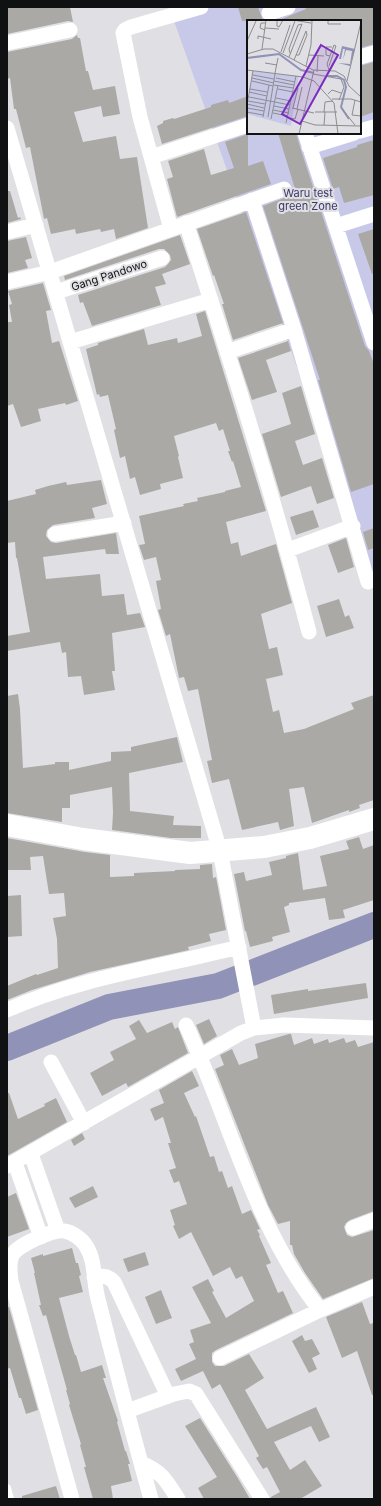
<svg xmlns="http://www.w3.org/2000/svg" width="381" height="1506" font-family="Inter,sans-serif">
<style>
.green{fill:#c8c9e8;fill-rule:evenodd}
.lines{fill:none;stroke-linecap:round;stroke-linejoin:round}
.river{stroke:#9192b7;stroke-width:26}
.building{fill:#aba9a6}
.lane{stroke:#fff;stroke-width:8}
.street{stroke:#fff;stroke-width:15}
.secondary{stroke:#fff;stroke-width:22}
.labels{text-anchor:middle;stroke-width:4;stroke-linejoin:round;paint-order:stroke}
.park-label{font-size:11px;fill:#3a3769;stroke:#e0e0e4}
.street-label{font-size:11px;fill:#101112;stroke:#e0e0e4}
.inset-river{fill:none;stroke:#9192b7;stroke-width:2}
.inset-road{fill:none;stroke:#8d8d90;stroke-width:1}
.view{fill:#7b2cbf;fill-opacity:0.15;stroke:#7b2cbf;stroke-width:2}
.inset-edge{fill:none;stroke:#101112;stroke-width:2}
</style>
<rect width="100%" height="100%" fill="#e0e0e4"/>
<path class="green" d="M169,7H374V584ZM248,21H360V133H248Z"/>
<g class="lines">
<path class="river" d="M7,1048L109,1007L218,986L374,925"/>
</g>
<path class="building" d="M7,7H70L73,22L68,21L7,34Z
M238,7H258L263,21H242Z
M305,7H374V44L360,48V21H277L306,9Z
M77,35L78,38H80L86,71H88L93,90L115,86L120,114L103,117L101,106L74,112L83,142L116,136L120,159L137,157L148,228L116,239L114,229L101,232L100,229L76,234L75,229L51,234L47,218L44,219L30,147L26,148L16,109H14L10,78L7,79V52L72,39Z
M374,62V112L360,117V66Z
M248,96V116L162,144L157,126L163,123V121L173,118L174,119L211,107V105L228,100L229,103Z
M278,133H296L301,150L365,346L369,351L374,364V484L351,492L318,380H320L263,206L287,197L291,195L293,190L295,189Z
M248,134V166L263,161L271,184L177,217L167,179L173,177L168,161L204,149L211,175L234,168L225,142Z
M374,140V195L344,203L339,187L333,189L323,158L357,147V145Z
M7,191H10L18,218L20,217L21,219L7,223Z
M246,212L283,323L233,340L222,304H224L214,275L213,276L197,229Z
M374,229V273L372,274L358,234Z
M180,235L190,264L162,274L166,284L155,287L161,305L92,326L83,302L80,303L78,295L165,267L168,264L171,260L170,255L164,249H159L65,280L64,276Z
M26,237L32,258L25,260L28,268L7,273V241Z
M43,283L51,310L46,311L52,343L59,341L78,401L66,405L65,403L38,409L41,421L21,427L13,404L7,406V322H12L9,305L12,304L8,291Z
M205,311L266,511L226,522L231,544L238,542L241,556L276,544L292,603L261,614L269,649L277,647L283,675L266,679L273,712L279,710L284,733L304,729L354,709L351,703L374,695V800L359,805L360,808L349,812V810L312,823L304,787L289,789L294,826L280,830L278,822L242,830L229,779L212,783L207,761L212,760L198,689L188,691L184,677L179,678L170,634L166,636L158,610L161,609L156,581L161,580L156,557L144,560L139,545L145,544L139,516L184,506L183,504L198,501L197,498L225,492V491L241,487L233,461L232,462L228,451H230L223,429L219,431L216,423L174,436L179,456L178,457L183,478L160,484L161,489L140,495L135,477L130,479L125,456L120,458L114,430L116,429L108,395L100,397L99,394L97,395L86,349L98,345V343L144,329L148,345L177,338L178,343L202,336L196,314Z
M288,341L291,351L266,360L277,392L252,400L238,358Z
M301,386L315,434L295,441L303,465L322,458L334,498L317,504L311,486L281,497L262,434L291,424L282,393Z
M101,480L107,504L92,508L95,518L53,525L47,530L46,536L51,542L56,543L116,533L119,554H106L105,549L43,557L46,579L100,574L102,596L124,594L127,615L140,613L145,627L112,633L115,671H112L115,690L84,695L81,676L68,677L66,652L62,653L60,642L7,651V636L30,632L17,558H16L15,542L7,543V501L36,494L35,490L48,486L66,482L67,485Z
M313,510L319,527L296,535L290,517Z
M374,528V548L368,550L363,532Z
M346,538L354,567L338,573L328,545Z
M339,599L345,617L349,615L354,628L326,637L317,606Z
M18,694L20,709L23,768L55,764V762H69V770L111,761V752L131,751V747L177,737L183,762L129,773L130,811L174,816L173,825L201,826V838H171L112,830L113,813L112,787L70,795V808H62V822L7,813V696Z
M359,837L363,849L374,845V900L343,910L345,918L329,920L325,898L289,903V905L284,907L290,932L272,937L273,941L250,947L246,931H245L234,874L244,872L246,881L272,875L269,862L286,858V856L298,853L303,890L327,886L320,856L349,849L346,841Z
M7,838L85,852L110,855V877L134,876V873L175,871V870L200,869V865L212,864L213,878L216,877L226,930L209,934L211,941L188,947L189,950L90,972L32,990L7,1000V986L36,974L37,975L58,968L57,939L53,918L66,916L64,893L49,894L43,856L30,857L31,870H7Z
M21,895L22,936L7,937V896Z
M366,983L368,998L274,1014L271,995L308,989V991Z
M209,1019L217,1036L204,1044L196,1025Z
M139,1020L147,1033L172,1022L175,1029L178,1027L188,1053L128,1087L126,1083L102,1096L90,1073L114,1060L110,1052L136,1039L129,1026Z
M289,1034H291L294,1045L312,1038L314,1044L328,1039L329,1043L344,1038L346,1043L355,1040L358,1047L374,1042V1211L350,1220L346,1223L344,1227L347,1235L352,1237L374,1230V1278L323,1299L305,1273L294,1254L292,1245H290V1221L278,1224L268,1205L215,1069L224,1065L220,1055L232,1049L239,1065L258,1058L255,1044Z
M192,1071L199,1086L184,1093L195,1117L196,1116L210,1157L214,1156L219,1172L222,1171L228,1188L232,1186L242,1214L251,1210L260,1229L257,1230L260,1235L259,1236L271,1263L266,1265L278,1293L283,1291L293,1313L216,1350L212,1353V1362L215,1366H224L249,1354L264,1378L245,1390L267,1429L316,1407L330,1437L319,1442L311,1426L274,1442L290,1470L305,1460L322,1486L300,1499H271V1497L280,1492L267,1467L263,1469L256,1458L259,1456L220,1384L212,1389L203,1371L181,1381L175,1369L196,1359L189,1344L194,1342L190,1330L211,1323L192,1287L208,1279L214,1291L212,1292L226,1318L254,1301L242,1276L236,1279L230,1267L213,1276L191,1232L179,1239L173,1226L175,1225L170,1210L187,1204L179,1181L174,1183L169,1170L176,1168L168,1143H171L163,1117L155,1121L150,1109L164,1103L159,1090Z
M7,1093H9L18,1119L45,1106L44,1104L56,1098L67,1122L7,1156Z
M82,1133L85,1139L74,1146L71,1140Z
M93,1186L98,1197L75,1208L69,1198Z
M16,1193L29,1229L7,1237V1197Z
M72,1248L76,1263H78L81,1275L79,1276L83,1292L59,1298L69,1336L75,1355H76L81,1372L102,1365L106,1378H103L118,1421L117,1422L125,1451H126L130,1464H128L132,1481L111,1486L113,1499H93L84,1467H86L80,1445L81,1444L69,1405L70,1404L66,1390H67L46,1315L43,1316L39,1305H41L34,1273H35L31,1258L43,1254V1256Z
M145,1252L149,1265L128,1272L123,1259Z
M161,1290L172,1318L156,1324L145,1297Z
M362,1302L370,1324L374,1323V1395H372L357,1351L342,1358L326,1317Z
M7,1307H9L38,1410L26,1414L21,1398H19L10,1368L7,1369Z
M302,1335L305,1341L312,1339L320,1354L312,1358L317,1369L309,1373L292,1341Z
M200,1418L239,1480L250,1499H204L198,1488L217,1477L185,1426Z
M56,1486L60,1499H22V1496Z"/>
<g class="lines">
<path class="lane" d="M7,1488L10,1499"/>
<path class="street" d="M269,13L288,7
M7,43L70,30
M360,57L374,53
M7,128L220,851L254,1028
M360,131L374,127
M305,133L374,343
M309,147L354,133
M151,157L248,125
M252,200L294,329L368,582
M186,223C230,359 273,494 309,632
M336,226L374,214
M171,229L140,117L123,33L125,30L131,27L201,7
M7,232L36,225
M7,282L50,272L284,189
M56,292L162,258
M70,342L211,300
M227,352L294,329
M55,534L124,523
M288,550L353,526
M7,1010C81,977 161,967 239,947
M186,1025C230,1120 254,1227 320,1310
M51,1062L84,1123
M31,1154L58,1231
M15,1163L41,1237
M7,1166L241,1033L254,1028L284,1025L374,1028
M353,1228L374,1220
M94,1277C103,1276 107,1275 114,1282L168,1396
M220,1358L320,1310L374,1287
M127,1411L174,1394L189,1391L196,1394L262,1499
M141,1463C162,1472 166,1480 178,1499
M72,1499L11,1281C10,1272 8,1262 13,1254C18,1245 54,1229 64,1231C72,1232 82,1239 86,1246C96,1261 93,1281 98,1299C115,1366 132,1432 151,1499"/>
<path class="secondary" d="M7,825L83,839L190,853L264,847L310,838L374,819"/>
</g>
<g class="labels">
<g class="park-label">
<text x="308" y="197">Waru test<tspan x="308" dy="13">green Zone</tspan></text>
</g>
<g class="street-label">
<text transform="translate(109 275) rotate(-18)" y="4">Gang Pandowo</text>
</g>
</g>
<g transform="translate(247 20)">
<rect width="114" height="114" fill="#e0e0e4"/>
<path d="M5,51L52,56L44,106L0,94Z" fill="#c8c9e8"/>
<path d="M95,26L108,29L103,46L91,43L103,44L105,31L99,30L96,40L98,29H96L94,39H92Z" fill="#9192b7"/>
<path class="inset-river" d="M0,38L32,34L54,50L67,53M81,56H90L97,60L99,67L94,87L102,99"/>
<path class="inset-road" d="M30,0V6L32,7L36,0M46,0L64,3M81,0V4H94M18,8L32,9M18,10L13,8L14,3H18M11,19V16L24,19M0,21L9,1M15,29L19,0M34,32L43,5M36,33L48,1M0,34L17,29H26L66,50L88,51L97,56L102,66L114,77M49,35H52L60,15L59,11M62,35L77,36M83,36L79,35V27H85M42,37L55,4L51,5L42,29L43,33M47,40L59,11M18,43L30,45M59,46L64,25L65,0M0,50L56,57L67,61L87,83L91,114M82,50L80,44L87,25L89,26L82,46M70,52L71,36M28,53L31,38M66,54L94,59L97,67L92,80M6,55L27,59M5,58L27,63M29,58L48,62M5,61L26,66M27,61L47,65M100,61L114,2M27,65L46,68M114,68V99M3,69L20,72M31,69L46,72M2,72L20,76M81,74L85,70L94,73M2,77L43,85M29,78L44,81M85,79H104L114,82M108,80L105,95L114,96M1,81L18,84M0,84L17,88M0,85L6,51M27,86L42,89M0,88L17,91M45,88L67,93M46,88L51,68M50,89L55,67M95,89L108,105M26,90L42,93M0,92L16,95M68,92H90M77,92L78,82L86,81M26,93L41,96M16,97L22,65M21,97L28,54M43,98L48,99L51,89M24,99L31,65M55,101L68,105L114,106M39,103L49,56M77,105L78,92M52,114L67,50"/>
<path class="view" d="M74,25L91,35L53,104L35,94Z"/>
<rect width="114" height="114" class="inset-edge"/>
</g>
<rect width="381" height="1506" fill="none" stroke="#101112" stroke-width="16"/>
</svg>
